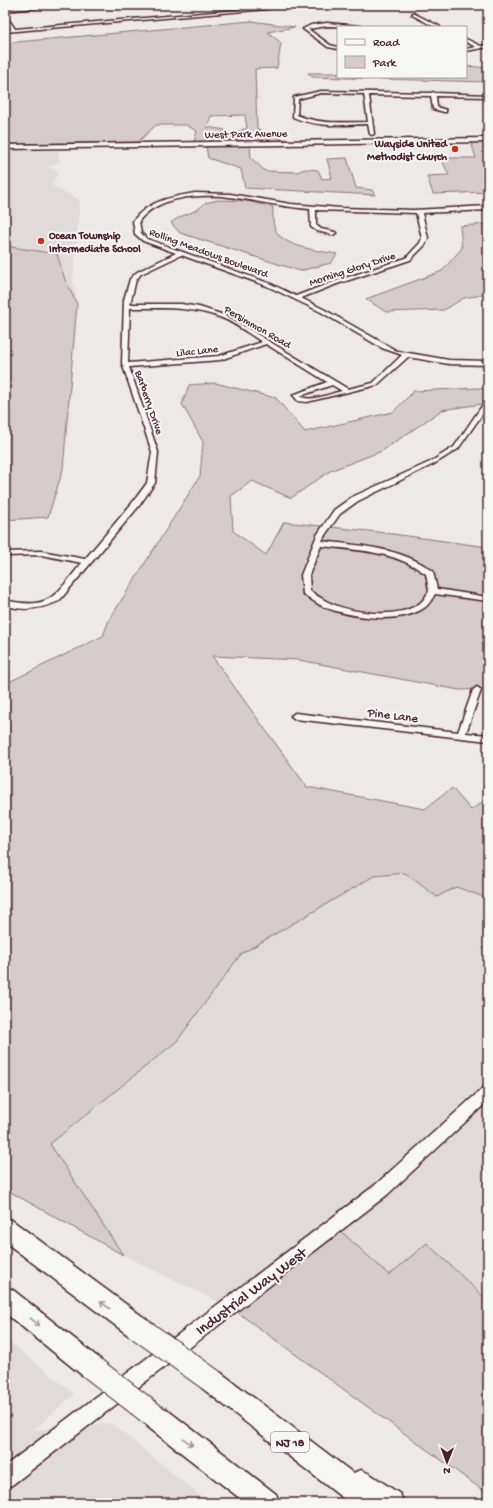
<svg xmlns="http://www.w3.org/2000/svg" width="493" height="1508" font-family="'Gochi Hand',sans-serif">
<style>
.built{fill:#e0dad8}
.green{fill:#d4cbca;stroke:#8f757a}
.lines{fill:none;stroke-linecap:round;stroke-linejoin:round}
.minor-casing{stroke:#4a1f2b;stroke-width:3}
.tertiary-casing{stroke:#4a1f2b;stroke-width:3}
.motorway-casing{stroke:#4a1f2b;stroke-width:3}
.minor{fill:#f6f6f2;fill-rule:evenodd}
.tertiary{fill:#f6f6f2;fill-rule:evenodd}
.motorway{fill:#f6f6f2;fill-rule:evenodd}
.motorway-bridge-casing{stroke:#4a1f2b;stroke-width:26;stroke-linecap:butt}
.motorway-bridge{stroke:#f6f6f2;stroke-width:24}
.oneway{stroke:#a99598}
.poi-dot{fill:#c8321e;stroke:#f6f6f2;stroke-width:1.5}
.labels{text-anchor:middle;stroke-width:4;stroke-linejoin:round;paint-order:stroke}
.far-street-label{font-size:11px;fill:#4a1f2b;stroke:#f6f6f2}
.far-poi-label{font-size:11px;font-weight:bold;fill:#4a1f2b;stroke:#f6f6f2;text-anchor:end}
.shield{fill:#f6f6f2;stroke:#7e6067;stroke-width:1}
.shield-label{font-size:12px;font-weight:bold;fill:#4a1f2b}
.street-label{font-size:13px;fill:#4a1f2b;stroke:#f6f6f2}
.near-street-label{font-size:16px;fill:#4a1f2b;stroke:#f6f6f2}
</style>
<rect width="100%" height="100%" fill="#ece9e6"/>
<filter id="ink" filterUnits="userSpaceOnUse"><feTurbulence type="fractalNoise" baseFrequency=".025" numOctaves="2"/><feDisplacementMap in="SourceGraphic" scale="8" xChannelSelector="R" yChannelSelector="G"/><feConvolveMatrix kernelMatrix="1 2 1 2 8 2 1 2 1" color-interpolation-filters="sRGB"/></filter>
<g filter="url(#ink)">
<path class="built" d="M5,151H58L60,162L48,166L59,172L51,185L80,200L73,281L77,304L5,313Z
M405,873L436,897L456,887L484,897L488,900V1301L428,1243L389,1275L333,1224L230,1307L123,1255L50,1144L177,1041L241,954L374,876Z
M5,1338L74,1394L34,1430L111,1423L209,1503H5Z"/>
<path class="green" d="M251,21L295,27L268,32L281,43L277,68L255,69L257,128L267,134L287,140L220,142L225,136L247,128L245,115L211,116L207,127L225,130L209,142H194L197,131L186,125H156L138,142L5,144V43Z
M466,66L488,68V82L312,77L308,73H338V77H466Z
M471,142H488V148H485V155H488V192L433,194L427,176L449,175L441,158H476Z
M250,145L251,158L265,171L297,172L305,169L318,170L322,179L332,178L327,159L347,158L356,188L372,190L375,195L245,188L241,169L208,158L206,146Z
M218,200L246,201L273,207C273,213 272,223 275,229C282,247 320,251 337,254L331,263L300,271L180,233L171,223C182,213 196,214 205,203Z
M488,224V294L464,298L444,310L386,312L366,299L442,271L462,248L460,226Z
M5,246L57,254L65,280L77,304L63,469L48,517L5,520Z
M215,383L276,398L305,432L393,412L414,391L478,388L488,390V403L442,410L382,451L330,471L291,498L252,481L231,496L233,531L266,555L284,522L378,532L488,547V689L459,690L299,660L212,656L307,787L425,809L452,788L471,810L488,798V900L484,897L456,887L437,897L405,873L374,876L241,954L177,1041L50,1144L123,1255L5,1189V684L103,636L109,620L200,476L203,442L182,404L189,385Z
M333,1224L389,1275L427,1243L488,1301V1494L230,1307Z"/>
<g class="lines">
<g class="minor-casing">
<path id="minor" d="M48,5H64L5,11V9Z
M296,5H312L5,32V30L11,29L5,19V14L15,29Z
M413,13L439,26L440,27H435L412,15Z
M327,23L371,27L327,26L308,29L330,45L338,47V49L328,47L303,29L311,25Z
M466,39L481,46L488,45V47L466,51V49L476,47L466,42Z
M321,91L431,93L433,92L435,93L488,95V97L436,96L437,107L446,110V112H444L433,109L431,96L369,95L374,134L372,135L370,134L368,124C342,125 317,128 293,117L294,97ZM321,93L364,94L368,122C344,122 320,125 297,115L298,99Z
M195,193L230,194L291,204L340,208L414,210L488,206V210L422,213L428,238L425,245L410,260L337,284L301,298L325,310L397,351L449,360L488,361V365L449,364L408,357L377,385L307,402L298,401L293,395L327,382L266,344L220,360L129,367L158,452L155,483L139,506L59,601C41,609 24,612 5,605V600C51,611 55,595 82,563L41,555L5,556V552L41,551L85,559L133,502L147,483L152,452L122,363L124,300L130,279L137,272L176,253L143,241L135,234L133,221C148,201 171,197 195,193ZM221,196C251,199 280,207 310,209L311,227L317,231L333,235L336,233L335,232L321,229L316,225V210L416,213L422,238L420,243L406,258L333,282L296,296L271,284L147,239L141,233L139,221C158,197 193,195 221,196ZM181,255L267,286L321,312L382,348L402,355L373,383L348,389L227,316L199,307L181,304H130L136,280L141,274ZM130,308C161,308 192,306 222,318C235,323 249,334 262,342L219,356L128,363ZM332,385L342,391C331,393 310,403 300,396Z
M488,399V406L458,449L434,464L358,501L340,514L325,535L322,541C361,546 400,547 433,571L437,589L488,597V601L435,594C432,599 429,605 424,608C399,625 350,617 324,607C317,604 310,598 303,594L301,575L317,535L334,510L352,497L430,462L454,447L486,400ZM321,546C357,550 395,551 426,574L429,591C426,596 423,602 417,605C396,619 350,613 328,602C322,599 316,595 310,591L309,575Z
M477,687L481,690L466,733L488,735V741L295,719L291,716L295,713L458,732L473,690Z"/>
</g>
<g class="tertiary-casing">
<path id="tertiary" d="M488,138V142L5,149V145Z
M488,1086V1101L387,1195L12,1485L5,1487V1466L375,1185L483,1088Z"/>
</g>
<g class="motorway-casing">
<path id="motorway" d="M5,1218L13,1221L146,1319L149,1327L146,1335L137,1338L128,1335L5,1242Z
M5,1287L13,1290L100,1359L103,1367L100,1375L91,1379L82,1375L5,1313Z
M211,1368L220,1372L353,1473L361,1470L370,1474L400,1494L404,1503H349L202,1388L199,1380L202,1372Z
M157,1406L166,1409L276,1494L280,1503H246L148,1427L144,1418L148,1409Z"/>
</g>
<use href="#minor" class="minor"/>
<use href="#tertiary" class="tertiary"/>
<use href="#motorway" class="motorway"/>
<g class="motorway-bridge-casing">
<path id="motorway-bridge" d="M137,1327L211,1380
M91,1367L157,1418"/>
</g>
<use href="#motorway-bridge" class="motorway-bridge"/>
</g>
<defs><path id="oneway-shaft" d="M-6 0H5M1.5-3L5.5 0L1.5 3" fill="none" stroke-width="1.6" stroke-linecap="round" stroke-linejoin="round"/></defs>
<g class="oneway">
<use href="#oneway-shaft" transform="translate(105 1305) rotate(-143)"/>
<use href="#oneway-shaft" transform="translate(35 1322) rotate(39)"/>
<use href="#oneway-shaft" transform="translate(188 1442) rotate(38)"/>
</g>
</g>
<g class="poi-dot">
<circle cx="455" cy="149" r="4"/>
<circle cx="41" cy="241" r="4"/>
</g>
<g class="labels">
<g class="far-street-label">
<text transform="translate(246 133) rotate(-1)" y="4">West Park Avenue</text>
<text transform="translate(209 252) rotate(20)" y="4">Rolling Meadows Boulevard</text>
<text transform="translate(352 268) rotate(-18)" y="4">Morning Glory Drive</text>
<text transform="translate(258 326) rotate(30)" y="4">Persimmon Road</text>
<text transform="translate(197 350) rotate(-6)" y="4">Lilac Lane</text>
<text transform="translate(150 402) rotate(71)" y="4">Barberry Drive</text>
</g>
<g class="far-poi-label">
<text x="447" y="147">Wayside United<tspan x="447" dy="13">Methodist Church</tspan></text>
<text x="49" y="239" text-anchor="start">Ocean Township<tspan x="49" dy="13">Intermediate School</tspan></text>
</g>
<rect class="shield" x="271" y="1432" width="38" height="20" rx="3"/>
<g class="shield-label">
<text x="290" y="1446">NJ 18</text>
</g>
<g class="street-label">
<text transform="translate(393 714) rotate(7)" y="5">Pine Lane</text>
</g>
<g class="near-street-label">
<text transform="translate(250 1290) rotate(-37)" y="6">Industrial Way West</text>
</g>
</g>
<rect width="493" height="1508" fill="none" stroke="#f6f6f2" stroke-width="20"/>
<rect x="10" y="10" width="473" height="1488" fill="none" stroke="#4a1f2b" stroke-width="1.5" filter="url(#ink)"/>
<rect x="337" y="26" width="130" height="52" fill="#f6f6f2" stroke="#b1a0a2"/>
<rect x="345" y="39" width="20" height="6" fill="#f6f6f2" stroke="#b1a0a2"/>
<text x="373" y="46" font-size="12" fill="#4a1f2b">Road</text>
<rect x="345" y="56" width="20" height="12" fill="#d4cbca" stroke="#b1a0a2"/>
<text x="373" y="66" font-size="12" fill="#4a1f2b">Park</text>
<g transform="translate(447 1462) rotate(181)" stroke="#f6f6f2" stroke-width="3" paint-order="stroke">
<path d="M0-3L7 15L0 10L-7 15Z" fill="#4a1f2b"/>
<text y="-6" font-size="11" font-weight="bold" text-anchor="middle" fill="#4a1f2b">N</text>
</g>
</svg>
